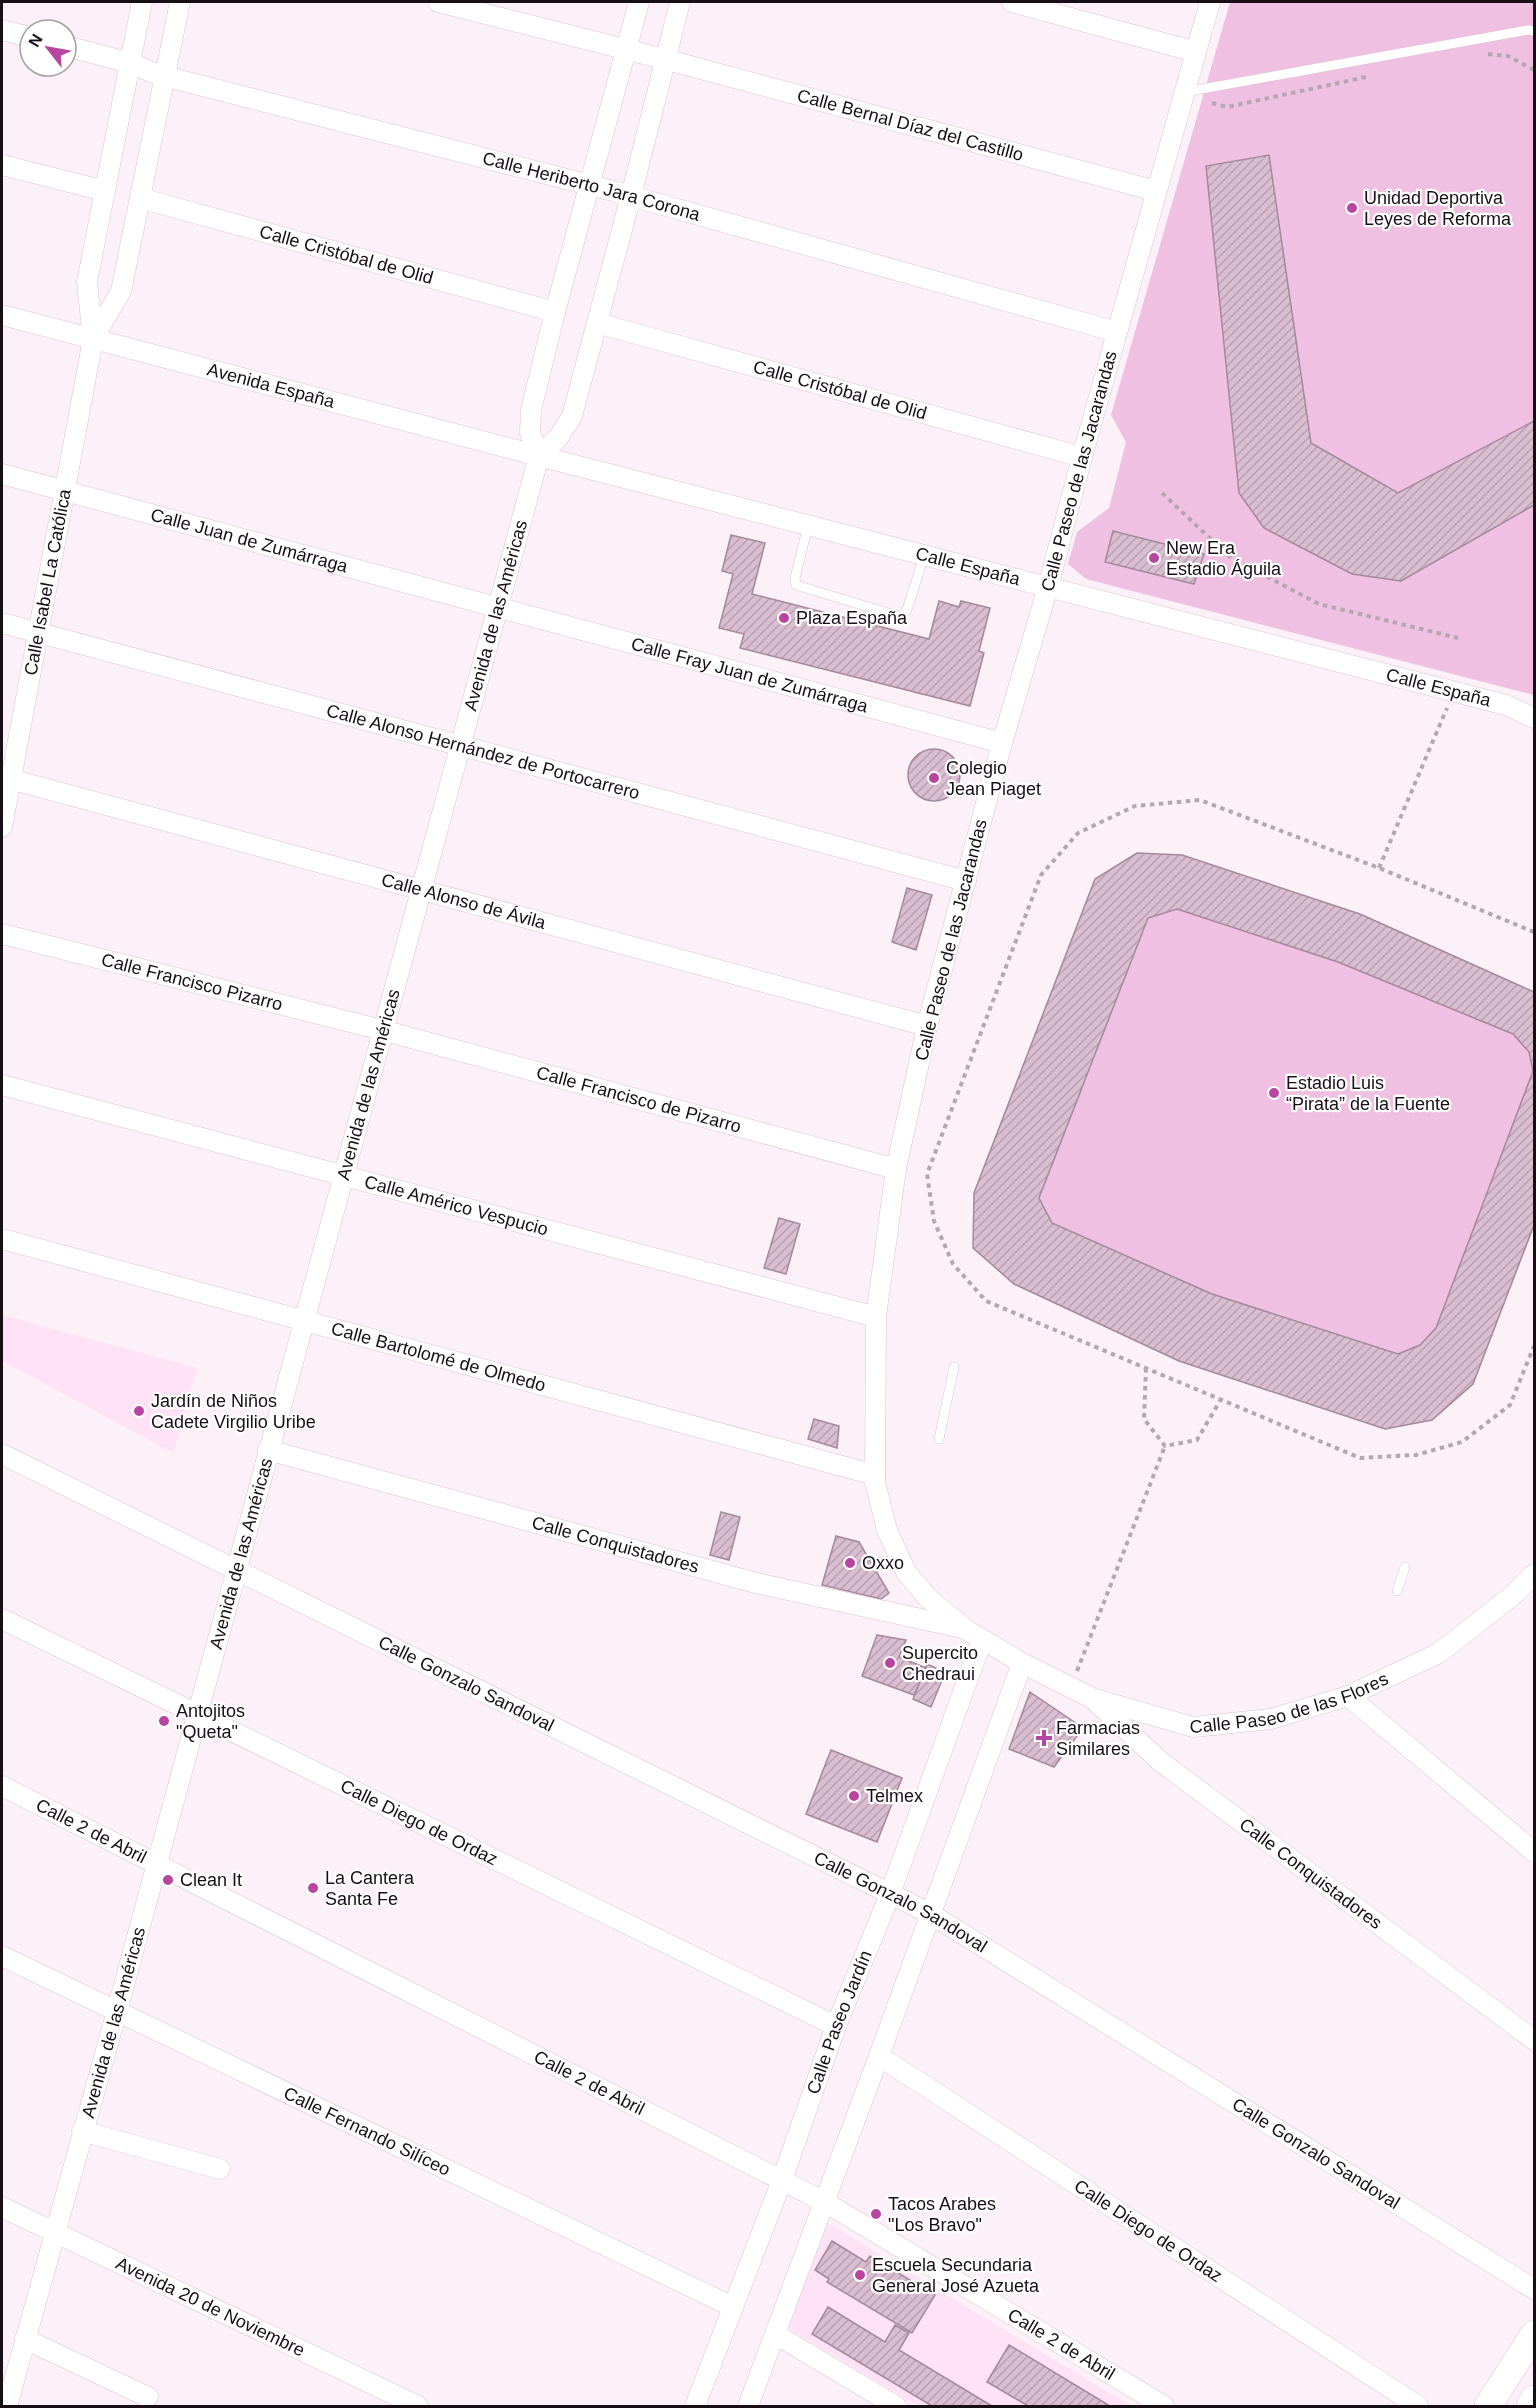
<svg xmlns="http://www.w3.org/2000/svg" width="1536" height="2408" font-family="Arial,sans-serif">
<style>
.built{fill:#ffe2f6}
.pitch{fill:#efc0e1}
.building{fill:url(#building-hatch);stroke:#a3899b;stroke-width:1.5;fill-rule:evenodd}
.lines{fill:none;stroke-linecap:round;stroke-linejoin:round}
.service-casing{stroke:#ddc1d4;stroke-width:10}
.minor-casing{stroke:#ddc1d4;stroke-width:21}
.secondary-casing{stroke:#ddc1d4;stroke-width:28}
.path{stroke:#b3a8af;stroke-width:4;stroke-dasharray:4.5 4.5;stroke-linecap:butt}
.service{stroke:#fff;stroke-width:9}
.minor{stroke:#fff;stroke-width:20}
.secondary{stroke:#fff;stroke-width:27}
.poi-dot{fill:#b8459f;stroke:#fff;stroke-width:2}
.labels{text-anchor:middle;stroke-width:4.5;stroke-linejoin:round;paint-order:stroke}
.street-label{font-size:18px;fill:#180f16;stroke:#fff}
.poi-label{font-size:18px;fill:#180f16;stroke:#fff;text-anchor:start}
</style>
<defs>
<pattern id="building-hatch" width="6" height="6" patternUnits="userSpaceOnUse" patternTransform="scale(1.5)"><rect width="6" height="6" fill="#d9bdd0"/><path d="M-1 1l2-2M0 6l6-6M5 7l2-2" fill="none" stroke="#baa1b2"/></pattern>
</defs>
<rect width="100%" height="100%" fill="#fdf1f9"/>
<path class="built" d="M2,1315L197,1368L173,1453L2,1361Z
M826,2222L1131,2406H918L786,2327Z"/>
<path class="pitch" d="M1230,2H1534V695L1086,579L1068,564L1077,532L1109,508L1126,442L1111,415Z
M1137,853L1182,855L1360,914L1534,992V1225L1473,1384L1432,1420L973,1248L974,1193L1095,879Z"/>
<path class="building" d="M1269,155L1311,443L1398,493L1534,421V505L1401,581L1352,574L1264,528L1239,493L1206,166Z
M1113,531L1204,554L1194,584L1105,562Z
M731,535L765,543L752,594L929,639L939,601L959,607L961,601L990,608L979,651L984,653L970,706L740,648L744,634L719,628L733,574L722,571Z
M908 775a26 26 0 1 1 52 0a26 26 0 1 1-52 0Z
M1137,853L1182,855L1360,914L1534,992V1225L1473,1384L1432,1420L1385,1429L1179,1361L1014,1284L973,1248L974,1193L1095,879ZM1177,909L1338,962L1513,1034L1529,1052L1533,1071L1436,1328L1420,1345L1398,1354L1212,1294L1052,1223L1039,1198L1148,918Z
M907,888L932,895L916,950L892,942Z
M779,1218L800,1224L786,1274L764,1268Z
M814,1419L839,1426L837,1448L808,1439Z
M721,1512L740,1517L729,1560L710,1555Z
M836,1536L859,1542L889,1593L881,1599L822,1585Z
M877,1635L906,1640L899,1657L926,1668L914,1695L862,1676Z
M927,1664L936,1668L942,1680L931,1707L913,1699Z
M1030,1692L1083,1728L1054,1767L1009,1749Z
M831,1750L902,1778L877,1842L806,1814Z
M832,2241L866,2262L870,2256L935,2295L912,2333L827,2282L829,2279L815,2270Z
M828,2307L885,2342L895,2325L909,2333L899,2350L992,2406H932L812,2334Z
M1009,2345L1110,2406H1028L987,2382Z"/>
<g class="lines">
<g class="service-casing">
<path id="service" d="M1185,92L1528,30L1534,31
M808,525L795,578L796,585L898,616H902L907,610L924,556
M939,1439L954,1367
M1397,1591L1405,1567"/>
</g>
<g class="minor-casing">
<g id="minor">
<path id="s1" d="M438,2L664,59L1156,191"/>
<path d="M1012,2L1196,52"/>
<path id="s2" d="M1210,2L1082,457L1048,587L1002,743L927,1026L896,1169L876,1317L875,1482L887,1530L906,1572L928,1598L965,1629L1022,1663L1092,1698L1193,1727L1271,1719L1348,1696L1439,1653L1512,1596L1534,1574"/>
<path d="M2,30L30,37"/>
<path id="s3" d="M66,46L130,63L156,74L613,191L1117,332"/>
<path d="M2,165L105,191"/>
<path id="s4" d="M140,198L555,312"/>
<path id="s5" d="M2,315L539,456L1506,705L1534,718"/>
<path id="s6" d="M597,323L1082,457"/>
<path d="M93,339L121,291L180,2"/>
<path d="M539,456L530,433L531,410L555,312L639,2"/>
<path id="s7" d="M2,474L1002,743"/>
<path id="s8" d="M2,623L966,881"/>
<path id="s9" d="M2,777L927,1026"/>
<path id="s10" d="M2,827L93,339L87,282L142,2"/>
<path id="s11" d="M2,934L382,1030L896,1169"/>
<path id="s12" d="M2,1085L876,1317"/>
<path id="s13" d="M2,1239L875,1475"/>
<path id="s14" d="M268,1450L756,1583L962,1628"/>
<path id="s15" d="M2,1454L929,1913L1534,2289"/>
<path id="s16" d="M2,1619L836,2026"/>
<path d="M1348,1696L1534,1852"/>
<path id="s17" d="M1094,1700L1161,1762L1534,2040"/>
<path id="s18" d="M2,1786L823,2201L1164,2406"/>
<path id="s19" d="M2,1956L733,2307"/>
<path id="s20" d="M879,2056L1418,2406"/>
<path d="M82,2131L220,2169"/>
<path id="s21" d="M2,2207L418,2406"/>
<path d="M775,2334L896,2406"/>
<path d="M25,2339L148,2397"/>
<path id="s22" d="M7,2406L117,2011L539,456L558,438L572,416L631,196L680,2"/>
<path id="s23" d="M695,2406L782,2180L836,2026L890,1894L982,1640"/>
<path d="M748,2406L879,2056L1022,1663"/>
</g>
</g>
<g class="secondary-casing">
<path id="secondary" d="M1488,2406L1534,2334
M1530,2406L1534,2399"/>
</g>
<path class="path" d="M1488,54L1508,56L1534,70
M1212,103L1227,107L1366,77
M1162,493L1230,557L1319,604L1458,638
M1379,868L1447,708
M1534,932L1379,868L1200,800L1135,806L1078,833L1041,875L927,1174L934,1221L953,1264L986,1301L1360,1458L1416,1455L1462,1442L1510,1405L1534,1346
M1146,1368L1144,1419L1165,1446L1197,1440L1221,1399
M1077,1671L1165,1446"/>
<use href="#service" class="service"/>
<use href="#minor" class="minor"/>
<use href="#secondary" class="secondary"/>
</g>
<g class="poi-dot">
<circle cx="1352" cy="208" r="6"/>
<circle cx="1154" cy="558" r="6"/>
<circle cx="784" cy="618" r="6"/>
<circle cx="934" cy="778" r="6"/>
<circle cx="1274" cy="1093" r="6"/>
<circle cx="139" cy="1411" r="6"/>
<circle cx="850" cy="1563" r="6"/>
<circle cx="890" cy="1663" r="6"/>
<circle cx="164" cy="1721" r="6"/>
<path d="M1041 1729h6v6h6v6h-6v6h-6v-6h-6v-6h6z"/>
<circle cx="854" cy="1796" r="6"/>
<circle cx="168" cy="1880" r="6"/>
<circle cx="313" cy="1888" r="6"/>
<circle cx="876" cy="2214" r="6"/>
<circle cx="860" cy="2275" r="6"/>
</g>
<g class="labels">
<g class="street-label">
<text dy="6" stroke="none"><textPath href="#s1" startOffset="488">Calle Bernal Díaz del Castillo</textPath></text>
<text dy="6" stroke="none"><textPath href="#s3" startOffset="544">Calle Heriberto Jara Corona</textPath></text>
<text dy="6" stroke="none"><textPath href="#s4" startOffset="214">Calle Cristóbal de Olid</textPath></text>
<text dy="6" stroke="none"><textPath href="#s5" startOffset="278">Avenida España</textPath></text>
<text dy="6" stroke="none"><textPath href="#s6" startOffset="252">Calle Cristóbal de Olid</textPath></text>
<text transform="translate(1079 471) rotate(-75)" y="6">Calle Paseo de las Jacarandas</text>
<text dy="6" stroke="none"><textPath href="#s7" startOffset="256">Calle Juan de Zumárraga</textPath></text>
<text dy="6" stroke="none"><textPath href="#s5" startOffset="998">Calle España</textPath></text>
<text dy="6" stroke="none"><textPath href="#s10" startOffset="249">Calle Isabel La Católica</textPath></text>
<text dy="6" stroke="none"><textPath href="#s22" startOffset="1856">Avenida de las Américas</textPath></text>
<text dy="6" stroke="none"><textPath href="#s7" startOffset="774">Calle Fray Juan de Zumárraga</textPath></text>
<text dy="6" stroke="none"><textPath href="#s5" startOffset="1484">Calle España</textPath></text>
<text dy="6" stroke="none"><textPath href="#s8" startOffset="498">Calle Alonso Hernández de Portocarrero</textPath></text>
<text dy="6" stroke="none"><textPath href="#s9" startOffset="478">Calle Alonso de Ávila</textPath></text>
<text transform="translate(951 940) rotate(-76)" y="6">Calle Paseo de las Jacarandas</text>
<text dy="6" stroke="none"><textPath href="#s11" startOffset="196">Calle Francisco Pizarro</textPath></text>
<text dy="6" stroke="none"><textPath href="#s22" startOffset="1370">Avenida de las Américas</textPath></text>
<text dy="6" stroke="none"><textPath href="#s11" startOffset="658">Calle Francisco de Pizarro</textPath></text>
<text dy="6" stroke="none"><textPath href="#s12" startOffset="470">Calle Américo Vespucio</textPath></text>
<text dy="6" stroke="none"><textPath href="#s13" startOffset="452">Calle Bartolomé de Olmedo</textPath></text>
<text dy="6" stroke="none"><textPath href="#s14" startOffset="360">Calle Conquistadores</textPath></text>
<text dy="6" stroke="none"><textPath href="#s22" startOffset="884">Avenida de las Américas</textPath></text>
<text dy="6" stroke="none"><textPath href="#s15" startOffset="518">Calle Gonzalo Sandoval</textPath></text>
<text dy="6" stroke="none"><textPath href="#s2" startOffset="2050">Calle Paseo de las Flores</textPath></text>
<text dy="6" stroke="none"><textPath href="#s16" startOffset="464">Calle Diego de Ordaz</textPath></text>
<text dy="6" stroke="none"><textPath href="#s18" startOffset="100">Calle 2 de Abril</textPath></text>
<text dy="6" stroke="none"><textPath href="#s17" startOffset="278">Calle Conquistadores</textPath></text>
<text dy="6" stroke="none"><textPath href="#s15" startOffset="1004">Calle Gonzalo Sandoval</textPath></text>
<text dy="6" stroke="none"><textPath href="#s22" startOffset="398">Avenida de las Américas</textPath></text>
<text dy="6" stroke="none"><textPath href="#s23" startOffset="410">Calle Paseo Jardín</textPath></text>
<text dy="6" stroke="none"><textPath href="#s18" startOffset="658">Calle 2 de Abril</textPath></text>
<text dy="6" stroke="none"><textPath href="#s19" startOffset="405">Calle Fernando Silíceo</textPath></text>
<text dy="6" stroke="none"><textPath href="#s15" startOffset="1490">Calle Gonzalo Sandoval</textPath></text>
<text dy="6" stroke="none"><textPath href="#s20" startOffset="321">Calle Diego de Ordaz</textPath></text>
<text dy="6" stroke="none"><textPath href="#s21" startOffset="231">Avenida 20 de Noviembre</textPath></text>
<text dy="6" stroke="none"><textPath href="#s18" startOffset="1198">Calle 2 de Abril</textPath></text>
</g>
<g class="poi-label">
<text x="1364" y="204">Unidad Deportiva<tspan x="1364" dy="21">Leyes de Reforma</tspan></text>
<text x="1166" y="554">New Era<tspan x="1166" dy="21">Estadio Águila</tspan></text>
<text x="796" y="624">Plaza España</text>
<text x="946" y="774">Colegio<tspan x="946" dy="21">Jean Piaget</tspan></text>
<text x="1286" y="1089">Estadio Luis<tspan x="1286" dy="21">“Pirata” de la Fuente</tspan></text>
<text x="151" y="1407">Jardín de Niños<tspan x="151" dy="21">Cadete Virgilio Uribe</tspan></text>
<text x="862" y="1569">Oxxo</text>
<text x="902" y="1659">Supercito<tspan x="902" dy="21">Chedraui</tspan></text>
<text x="176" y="1717">Antojitos<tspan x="176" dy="21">"Queta"</tspan></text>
<text x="1056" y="1734">Farmacias<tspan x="1056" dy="21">Similares</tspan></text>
<text x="866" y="1802">Telmex</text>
<text x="325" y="1884">La Cantera<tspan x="325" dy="21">Santa Fe</tspan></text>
<text x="180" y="1886">Clean It</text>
<text x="888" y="2210">Tacos Arabes<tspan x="888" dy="21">"Los Bravo"</tspan></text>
<text x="872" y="2271">Escuela Secundaria<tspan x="872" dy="21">General José Azueta</tspan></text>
</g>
</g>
<rect width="1536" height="2408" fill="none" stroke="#180f16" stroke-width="6"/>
<g transform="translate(48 48) rotate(301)"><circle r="28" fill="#ffffff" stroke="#a39fa2" stroke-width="1.5"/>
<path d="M0-4.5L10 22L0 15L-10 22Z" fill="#b8459f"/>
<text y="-9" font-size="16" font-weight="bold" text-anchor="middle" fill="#180f16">N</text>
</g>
</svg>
